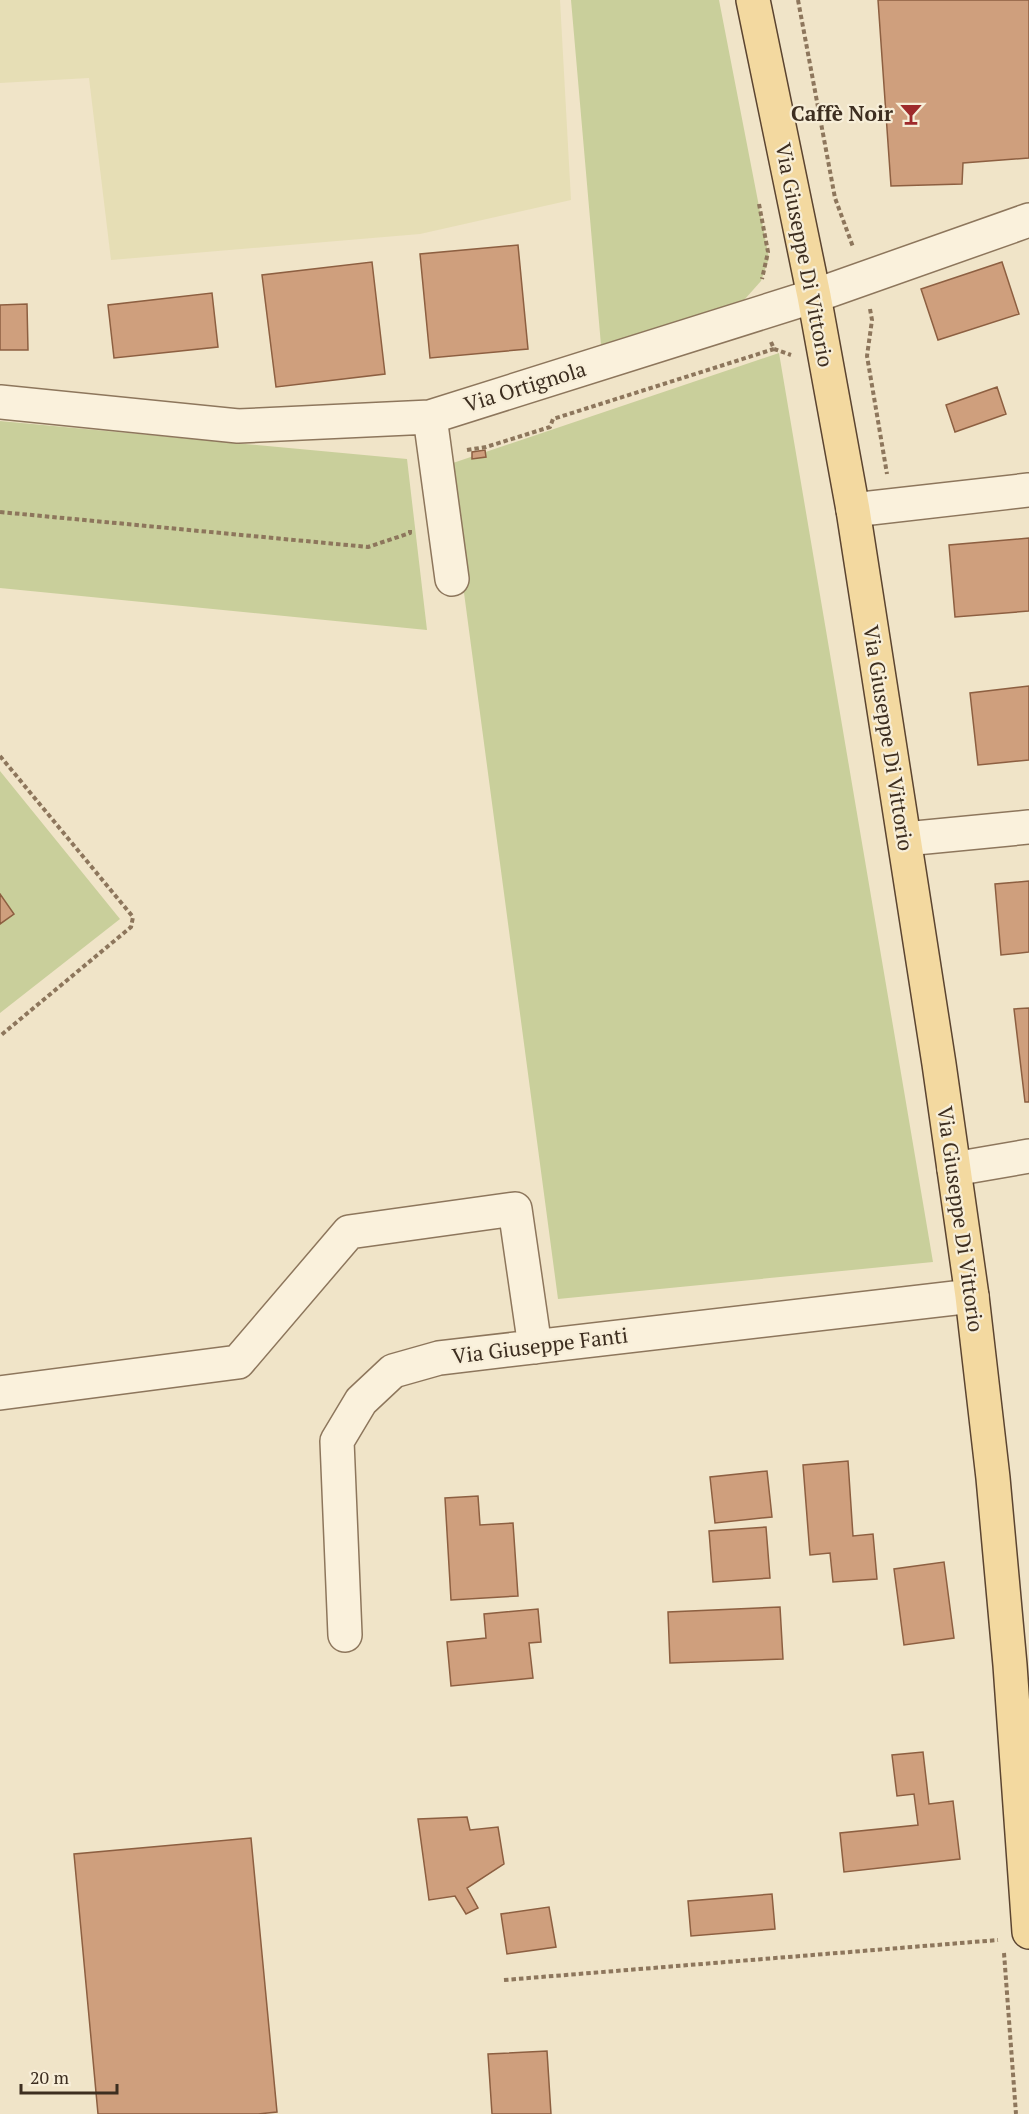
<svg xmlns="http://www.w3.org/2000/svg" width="1029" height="2114" font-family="'PT Serif',serif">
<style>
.farmland{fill:#e6deb5}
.green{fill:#c9cf9b}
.building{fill:#cf9f7d;stroke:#8d5f41;stroke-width:1.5}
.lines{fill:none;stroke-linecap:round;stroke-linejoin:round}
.minor-casing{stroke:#8d765c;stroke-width:36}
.major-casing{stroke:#5b4430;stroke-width:36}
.path{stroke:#8d765c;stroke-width:4;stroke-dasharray:4.5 3;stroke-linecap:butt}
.minor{stroke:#faf1dc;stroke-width:33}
.major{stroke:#f3d9a0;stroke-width:33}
.labels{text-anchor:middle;stroke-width:4.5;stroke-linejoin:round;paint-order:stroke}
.poi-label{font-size:21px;font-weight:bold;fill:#3d2e20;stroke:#f7eed8;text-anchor:end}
.street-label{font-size:21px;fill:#3d2e20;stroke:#f7eed8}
</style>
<rect width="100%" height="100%" fill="#f0e4c8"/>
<path class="farmland" d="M0,0H560L571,200L420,234L111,260L89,78L0,83Z"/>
<path class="green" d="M571,0H719L769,258L761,281L737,308L601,345Z
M779,353L933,1262L558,1299L447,465Z
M0,421L407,459L427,630L0,588Z
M0,771L120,919L0,1013Z"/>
<path class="building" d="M878,0H1029V158L963,163L962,184L891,186Z
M518,245L528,349L430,358L420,254Z
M372,262L385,374L276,387L262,275Z
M1002,262L1019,314L938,340L921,289Z
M212,293L218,347L114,358L108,305Z
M27,304L28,350H0V305Z
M997,387L1006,414L955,432L946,405Z
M485,450L486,457L472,459V452Z
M1029,538V611L955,617L949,545Z
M1029,686V760L978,765L970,693Z
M1029,881V952L1001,955L995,884Z
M0,894L14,914L0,924Z
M1029,1008V1102H1025L1014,1009Z
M848,1461L853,1536L873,1534L877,1579L833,1582L830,1553L810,1555L803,1465Z
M767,1471L772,1517L715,1523L710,1477Z
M478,1496L480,1525L513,1523L518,1596L451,1600L445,1498Z
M766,1527L770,1578L713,1582L709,1531Z
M944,1562L954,1638L904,1645L894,1569Z
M780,1607L783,1659L670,1663L668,1612Z
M538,1609L541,1642L529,1643L533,1678L451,1686L447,1642L486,1638L484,1614Z
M923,1752L929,1804L953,1801L960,1859L844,1872L840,1833L918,1825L914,1794L897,1796L892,1755Z
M467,1817L470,1830L498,1827L504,1864L467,1888L478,1908L466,1914L455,1896L429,1900L418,1819Z
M251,1838L277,2112L258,2114H98L74,1854Z
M772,1894L775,1929L691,1936L688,1901Z
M549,1907L556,1947L507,1954L501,1914Z
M547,2051L551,2114H492L488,2054Z"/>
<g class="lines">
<g class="minor-casing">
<path id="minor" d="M0,402L238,426L430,417L814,296L1029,220
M430,417L452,579
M853,510L1029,490
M905,839L1029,827
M954,1169L1029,1156
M0,1393L238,1362L349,1232L515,1209L535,1347
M345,1635L337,1441L361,1401L393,1371L439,1358L972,1296"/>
</g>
<g class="major-casing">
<path id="major" d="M753,0L814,296L853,510L939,1064L972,1296L993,1478L1010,1665L1029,1932"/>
</g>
<path class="path" d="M798,0L835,198L853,247
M759,204L768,252L762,279
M870,309L872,320L867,356L887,474
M771,342L774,349L791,355
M467,450L486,447L550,427L553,419L774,349
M0,512L368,547L410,533V527
M0,756L133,917L131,927L0,1036
M1004,1953L1016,2114
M504,1980L998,1940"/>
<use href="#minor" class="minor"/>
<use href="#major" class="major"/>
</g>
<defs>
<g id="bar-bare" transform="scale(1.8)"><path d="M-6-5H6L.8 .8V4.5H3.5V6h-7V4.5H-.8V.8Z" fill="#9e2a2b" stroke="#f7eed8" stroke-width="2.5" paint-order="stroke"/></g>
</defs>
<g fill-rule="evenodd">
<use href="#bar-bare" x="911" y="114"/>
</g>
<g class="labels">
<g class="poi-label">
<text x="893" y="121">Caffè Noir</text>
</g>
<g class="street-label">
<text transform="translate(804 255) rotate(79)" y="7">Via Giuseppe Di Vittorio</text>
<text transform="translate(525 387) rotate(-17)" y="7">Via Ortignola</text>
<text transform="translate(888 738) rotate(81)" y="7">Via Giuseppe Di Vittorio</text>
<text transform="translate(960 1219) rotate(82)" y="7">Via Giuseppe Di Vittorio</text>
<text transform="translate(540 1346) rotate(-7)" y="7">Via Giuseppe Fanti</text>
</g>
</g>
<path d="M21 2084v9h96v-9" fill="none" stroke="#3d2e20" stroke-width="3"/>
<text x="30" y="2084" font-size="18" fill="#3d2e20" stroke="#f7eed8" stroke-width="4.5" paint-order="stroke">20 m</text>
</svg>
